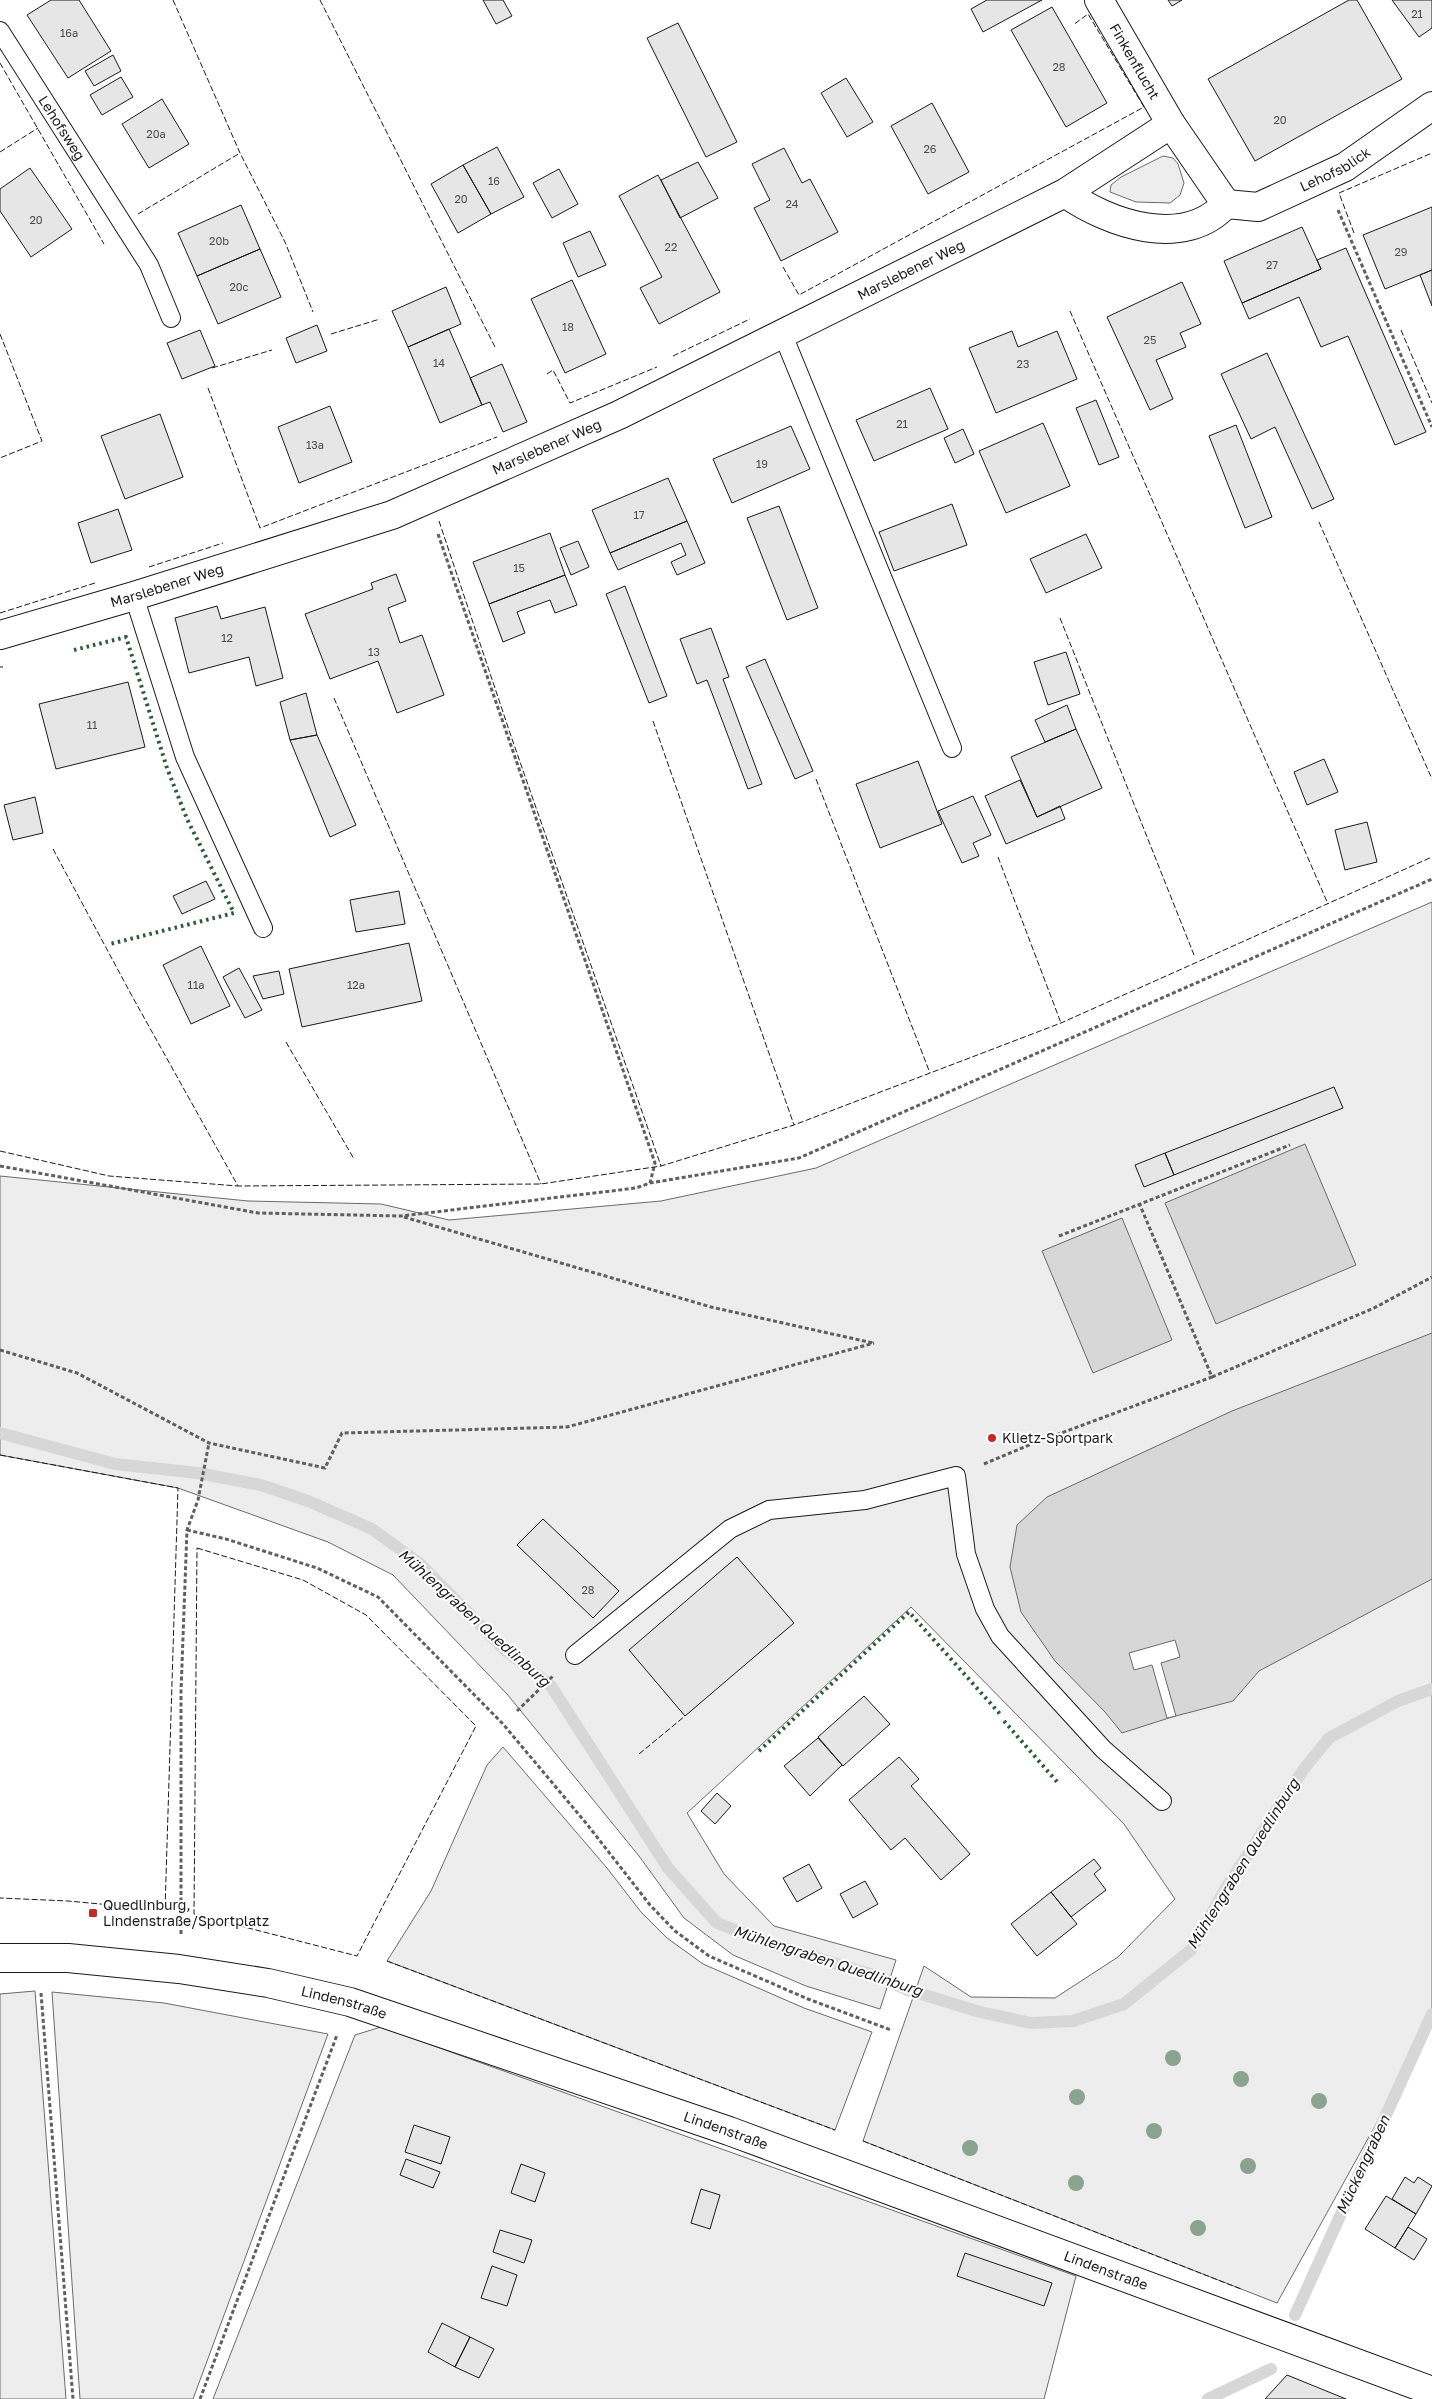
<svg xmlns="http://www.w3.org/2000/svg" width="1432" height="2399" font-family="'Golos Text',sans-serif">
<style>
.built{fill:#ededed;stroke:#6a6a6a}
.water{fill:#d7d7d7;stroke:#6a6a6a}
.pier{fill:#fff;stroke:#6a6a6a}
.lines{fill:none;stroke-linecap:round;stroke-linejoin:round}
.stream{stroke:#d7d7d7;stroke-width:12}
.building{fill:#e6e6e6;stroke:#1a1a1a}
.service-casing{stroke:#1a1a1a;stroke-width:20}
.minor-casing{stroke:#1a1a1a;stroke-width:30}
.path{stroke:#5f5f5f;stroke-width:3;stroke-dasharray:4 2.5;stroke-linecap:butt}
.service{stroke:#fff;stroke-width:18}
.minor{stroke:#fff;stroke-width:28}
.hedge{stroke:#2b5a34;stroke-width:4;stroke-dasharray:2.5 4;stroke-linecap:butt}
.fence{stroke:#1a1a1a;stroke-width:1;stroke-dasharray:6 2.5;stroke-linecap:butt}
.tree{fill:#8aa48f}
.poi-dot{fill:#c62828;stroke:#fff;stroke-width:2}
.labels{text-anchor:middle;stroke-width:4;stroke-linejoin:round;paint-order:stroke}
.number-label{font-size:11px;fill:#4d4d4d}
.street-label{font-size:14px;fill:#1a1a1a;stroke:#fff}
.poi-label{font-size:14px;fill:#1a1a1a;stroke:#fff;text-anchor:start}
.water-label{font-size:15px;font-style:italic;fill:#1a1a1a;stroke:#fff}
</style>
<rect width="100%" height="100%" fill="#fff"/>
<path class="built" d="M1163,156L1173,158L1178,164L1184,183L1180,195L1170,203L1136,202L1110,192L1111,185L1121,177Z
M1432,902V2023L1277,2303L863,2141L924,1966L971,1997L1055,1998L1118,1957L1175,1899L1124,1824L911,1607L687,1813L724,1874L774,1926L896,1960L880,2009L806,1986L733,1955L684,1918L639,1856L507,1694L393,1575L328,1542L178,1488L0,1455V1176L248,1201L381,1204L449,1220L661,1201L816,1168Z
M503,1747L607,1868L641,1912L667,1938L703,1964L804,2008L872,2032L835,2130L387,1961L431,1891L487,1765Z
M35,1991L66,2399H0V1994Z
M52,1992L164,2003L328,2034L193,2399H80Z
M381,2027L1076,2276L1044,2399H213L355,2035Z"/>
<path class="water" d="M1305,1144L1356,1265L1216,1324L1165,1203Z
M1122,1218L1172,1340L1093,1373L1042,1251Z
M1432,1333V1579L1259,1671L1233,1701L1172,1717L1122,1733L1105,1712L1055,1661L1021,1612L1010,1567L1017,1525L1047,1497L1232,1411Z"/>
<path class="pier" d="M1175,1640L1180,1657L1161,1663L1176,1716L1167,1718L1152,1665L1134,1670L1129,1653Z"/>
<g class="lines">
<path class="stream" d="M0,1433L115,1464L198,1473L261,1485L308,1501L372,1529L419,1563L505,1650L551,1686L668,1868L717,1923L774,1945L877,1976L908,1990L980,2012L1031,2023L1073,2021L1124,2004L1191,1950L1226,1888L1303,1770L1329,1738L1398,1701L1432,1689
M1295,2315L1432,2014
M1208,2399L1271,2369"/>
</g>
<path class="building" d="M51,0H79L111,51L68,78L27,15Z
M483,0H503L512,16L496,24Z
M987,0H1042L983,32L971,9Z
M1168,0H1182L1172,6Z
M1349,0H1357L1402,79L1255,161L1208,79Z
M1392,0H1432V28L1419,37Z
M1052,7L1107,103L1066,127L1011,30Z
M678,23L737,142L706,157L647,38Z
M113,55L121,71L94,86L85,71Z
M121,77L133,97L102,115L90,95Z
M846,78L873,122L847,137L821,93Z
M162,99L189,144L149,168L122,124Z
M932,103L969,172L928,194L891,126Z
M497,147L524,197L491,214L463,165Z
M784,148L802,183L810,179L838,232L781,261L754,208L770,200L752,164Z
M698,162L718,198L680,218L661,180Z
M463,165L491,214L458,233L431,184Z
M30,168L72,229L31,257L0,211V189Z
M559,169L578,204L552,218L533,183Z
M658,175L720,292L659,324L640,288L662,277L619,196Z
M241,205L260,249L197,276L178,233Z
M1432,207V270L1385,289L1363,235Z
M1302,227L1321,269L1242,303L1224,261Z
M590,231L606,265L578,277L563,243Z
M1346,248L1426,432L1395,445L1348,336L1321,347L1299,297L1249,319L1242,303L1321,269L1317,260Z
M260,249L281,297L218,324L197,276Z
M1432,270V306L1420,275Z
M572,280L606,354L565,373L531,299Z
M1182,282L1201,324L1180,333L1186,347L1156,360L1173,399L1150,410L1107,317Z
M446,287L461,324L408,347L392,311Z
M317,325L327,351L296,363L286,338Z
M449,329L482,405L440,423L408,347Z
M200,330L215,366L182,379L167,343Z
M1012,331L1018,347L1057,331L1077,379L996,413L969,348Z
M1267,353L1334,499L1312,509L1275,427L1251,439L1221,374Z
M502,364L527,422L503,432L490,402L482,405L470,378Z
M930,388L948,429L874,461L856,420Z
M1096,400L1119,457L1099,465L1076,408Z
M330,406L352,462L299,483L278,427Z
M160,414L183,477L125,499L101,436Z
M1043,423L1070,486L1006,513L979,451Z
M1236,425L1272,517L1245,528L1209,436Z
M791,426L810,469L732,503L713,459Z
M963,429L974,454L955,463L944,438Z
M668,478L687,521L610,553L592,510Z
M952,504L967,545L894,571L879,532Z
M779,506L818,608L787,620L747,518Z
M118,509L132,550L91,563L78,523Z
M687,521L705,563L677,575L671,562L686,555L681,543L618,570L610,553Z
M550,533L565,575L489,604L473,562Z
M1086,534L1102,568L1046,593L1030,559Z
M578,541L589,567L571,575L560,548Z
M396,574L406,601L388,608L400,643L422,635L444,695L397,713L378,661L330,679L305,614L373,589L371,583Z
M565,575L577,605L555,613L550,600L517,612L525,633L503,642L489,604Z
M625,586L667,696L649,703L606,594Z
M217,606L221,619L265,607L283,678L256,686L249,657L189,673L175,618Z
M711,628L729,677L723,679L762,784L748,789L707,680L697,684L680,639Z
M1066,652L1080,694L1048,705L1034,662Z
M765,659L813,771L795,779L746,667Z
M128,682L145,747L56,769L39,704Z
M306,693L317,735L290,740L280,702Z
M1067,705L1076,729L1045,742L1035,720Z
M1076,729L1102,788L1037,817L1011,757Z
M317,735L356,825L330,837L290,740Z
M1324,759L1338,792L1307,805L1294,772Z
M918,761L942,824L880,848L856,784Z
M1020,780L1037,817L1060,806L1065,819L1006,844L985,796Z
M973,796L991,835L973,843L979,856L962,863L938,811Z
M35,797L43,833L13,840L4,805Z
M1367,822L1377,862L1345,870L1335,830Z
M206,881L215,899L182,914L173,896Z
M399,891L405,924L356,932L350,900Z
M409,943L422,1001L302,1027L289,969Z
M201,946L230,1006L191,1024L163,965Z
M239,968L262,1010L245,1018L223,977Z
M279,971L284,994L263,999L253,976Z
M1334,1087L1343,1108L1174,1175L1165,1153Z
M1165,1153L1174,1175L1144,1187L1135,1165Z
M543,1519L619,1591L593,1618L517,1545Z
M737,1557L794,1623L685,1716L629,1650Z
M864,1696L890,1724L843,1766L818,1737Z
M818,1738L842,1765L810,1796L784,1766Z
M899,1757L919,1779L911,1786L970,1854L941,1880L905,1838L891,1850L849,1800Z
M717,1793L731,1806L715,1824L701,1811Z
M1094,1859L1101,1868L1094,1874L1106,1890L1071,1917L1051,1892Z
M809,1864L822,1888L797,1902L783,1878Z
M865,1881L878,1904L853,1918L840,1894Z
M1051,1892L1077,1924L1037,1956L1011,1924Z
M414,2125L450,2137L441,2164L405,2152Z
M406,2159L440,2172L433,2188L400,2175Z
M521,2164L545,2173L535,2202L511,2193Z
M1405,2177L1414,2183L1418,2177L1432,2186L1416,2214L1392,2199Z
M701,2189L720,2195L710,2229L691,2223Z
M1386,2196L1416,2214L1395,2248L1365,2229Z
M1408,2227L1427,2239L1414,2260L1395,2248Z
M500,2230L532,2240L524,2263L493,2252Z
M965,2253L1052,2283L1044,2306L957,2276Z
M492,2266L517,2275L507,2306L481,2298Z
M442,2323L470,2337L455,2367L428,2352Z
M470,2337L494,2349L479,2378L455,2367Z
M1287,2375L1346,2399H1265Z"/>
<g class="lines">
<g class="service-casing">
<g id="service">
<path id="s1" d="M0,31L149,265L171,318"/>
<path d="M783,335L952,748"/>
<path d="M134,596L185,757L263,928"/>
<path d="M575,1655L730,1529L769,1510L865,1500L956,1476L966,1554L985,1609L1000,1636L1103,1749L1162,1801"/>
</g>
</g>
<g class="minor-casing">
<g id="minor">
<path id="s2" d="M1099,0L1171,124"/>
<path id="s3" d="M1226,204L1258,207L1345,167L1432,106"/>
<path id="s4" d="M0,635L134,596L392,515L619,415L1065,193L1171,124L1226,204C1184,250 1109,224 1065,193"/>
<path id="s5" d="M0,1958H68L179,1969L268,1983L350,2002L729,2131L1432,2391"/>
</g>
</g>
<path class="path" d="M1338,210L1432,427
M438,534L655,1163L650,1183
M0,1166L258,1213L401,1216L636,1188L650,1183L799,1158L1432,879
M404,1217L711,1307L873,1343
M1059,1236L1290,1145
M0,1350L77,1373L209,1443L325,1468L342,1433L567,1427L874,1343
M1212,1377L1374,1308L1432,1277
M984,1464L1029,1445L1212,1377L1140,1205
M187,1530L226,1539L317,1568L378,1597L503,1724L586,1823L650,1905L675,1931L709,1956L808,1999L891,2030
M517,1711L554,1675
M181,1934V1691L187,1530L198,1500L209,1443
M41,1993L73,2399
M200,2399L337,2035"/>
<use href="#service" class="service"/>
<use href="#minor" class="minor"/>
<path class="hedge" d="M74,650L126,637L167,768L187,819L234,913L110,944
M1004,1721L1058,1783
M759,1751L909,1612L1000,1714"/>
<path class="fence" d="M173,0L240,153L285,242L313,312
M320,0L495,347
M0,63L104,244
M0,152L38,128
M138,214L240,153
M1354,233L1339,193L1432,153
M783,267L799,295L1144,107L1088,14L1073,25
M1070,311L1328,904
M1401,330L1432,403
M0,334L42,441L0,458
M331,334L380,319
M673,356L750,319
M212,368L272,350
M547,374L553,370L570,403L657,367
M208,388L260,528L497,437
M439,521L511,736L661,1166
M1319,522L1432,779
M149,567L223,543
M0,613L95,583
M1060,618L1194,955
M0,667H3
M334,698L541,1184
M653,721L794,1125
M816,779L930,1073
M53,849L132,996L238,1186L541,1184L661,1166L794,1125L1061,1023L1432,857
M998,857L1061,1023
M286,1042L354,1159
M0,1151L109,1176L238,1186
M0,1455L178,1488L165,1910L68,1901L0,1898
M197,1548L303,1580L366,1615L476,1726L357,1956L194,1914Z
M639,1754L685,1716
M387,1961L835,2130
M863,2141L1241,2289"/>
</g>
<g class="tree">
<circle cx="1173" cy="2058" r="8"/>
<circle cx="1241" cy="2079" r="8"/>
<circle cx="1077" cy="2097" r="8"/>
<circle cx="1319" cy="2101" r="8"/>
<circle cx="1154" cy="2131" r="8"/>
<circle cx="970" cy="2148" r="8"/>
<circle cx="1248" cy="2166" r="8"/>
<circle cx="1076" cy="2183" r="8"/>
<circle cx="1198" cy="2228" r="8"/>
</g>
<g class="poi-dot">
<circle cx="992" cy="1438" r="5"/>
<rect x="88" y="1908" width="10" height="10" rx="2.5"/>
</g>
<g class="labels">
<g class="number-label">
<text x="1417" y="18">21</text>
<text x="69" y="37">16a</text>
<text x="1059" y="71">28</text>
<text x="1280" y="124">20</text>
<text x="156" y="138">20a</text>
<text x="930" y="153">26</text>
<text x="494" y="185">16</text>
<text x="461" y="203">20</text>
<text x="792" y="208">24</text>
<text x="36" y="224">20</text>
<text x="219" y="245">20b</text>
<text x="671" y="251">22</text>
<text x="1401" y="256">29</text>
<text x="1272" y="269">27</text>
<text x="239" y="291">20c</text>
<text x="568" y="331">18</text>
<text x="1150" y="344">25</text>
<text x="439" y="367">14</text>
<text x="1023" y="368">23</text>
<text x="902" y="428">21</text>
<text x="315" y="449">13a</text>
<text x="762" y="468">19</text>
<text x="639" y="519">17</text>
<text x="519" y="572">15</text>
<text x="227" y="642">12</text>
<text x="374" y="656">13</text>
<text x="92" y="729">11</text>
<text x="196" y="989">11a</text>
<text x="356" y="989">12a</text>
<text x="588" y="1594">28</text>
</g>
<g class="street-label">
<text dy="5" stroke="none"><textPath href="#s2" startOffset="71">Finkenflucht</textPath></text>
<text dy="5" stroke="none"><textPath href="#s1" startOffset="115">Lehofsweg</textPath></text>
<text dy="5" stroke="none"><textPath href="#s3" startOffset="118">Lehofsblick</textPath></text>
<text dy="5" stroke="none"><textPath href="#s4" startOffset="984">Marslebener Weg</textPath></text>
<text dy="5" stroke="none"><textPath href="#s4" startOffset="579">Marslebener Weg</textPath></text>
<text dy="5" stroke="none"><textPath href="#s4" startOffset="174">Marslebener Weg</textPath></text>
<text dy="5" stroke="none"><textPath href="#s5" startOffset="348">Lindenstraße</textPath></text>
<text dy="5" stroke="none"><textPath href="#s5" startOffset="751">Lindenstraße</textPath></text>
<text dy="5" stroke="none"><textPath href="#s5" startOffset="1156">Lindenstraße</textPath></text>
</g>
<g class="poi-label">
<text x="1002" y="1443">Klietz-Sportpark</text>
<text x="103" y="1910">Quedlinburg,<tspan x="103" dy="16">Lindenstraße/Sportplatz</tspan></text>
</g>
<g class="water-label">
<text transform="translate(474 1618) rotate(42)" y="5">Mühlengraben Quedlinburg</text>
<text transform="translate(1243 1864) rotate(-58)" y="5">Mühlengraben Quedlinburg</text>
<text transform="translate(828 1961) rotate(18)" y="5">Mühlengraben Quedlinburg</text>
<text transform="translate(1363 2165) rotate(-65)" y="5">Mückengraben</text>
</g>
</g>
</svg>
